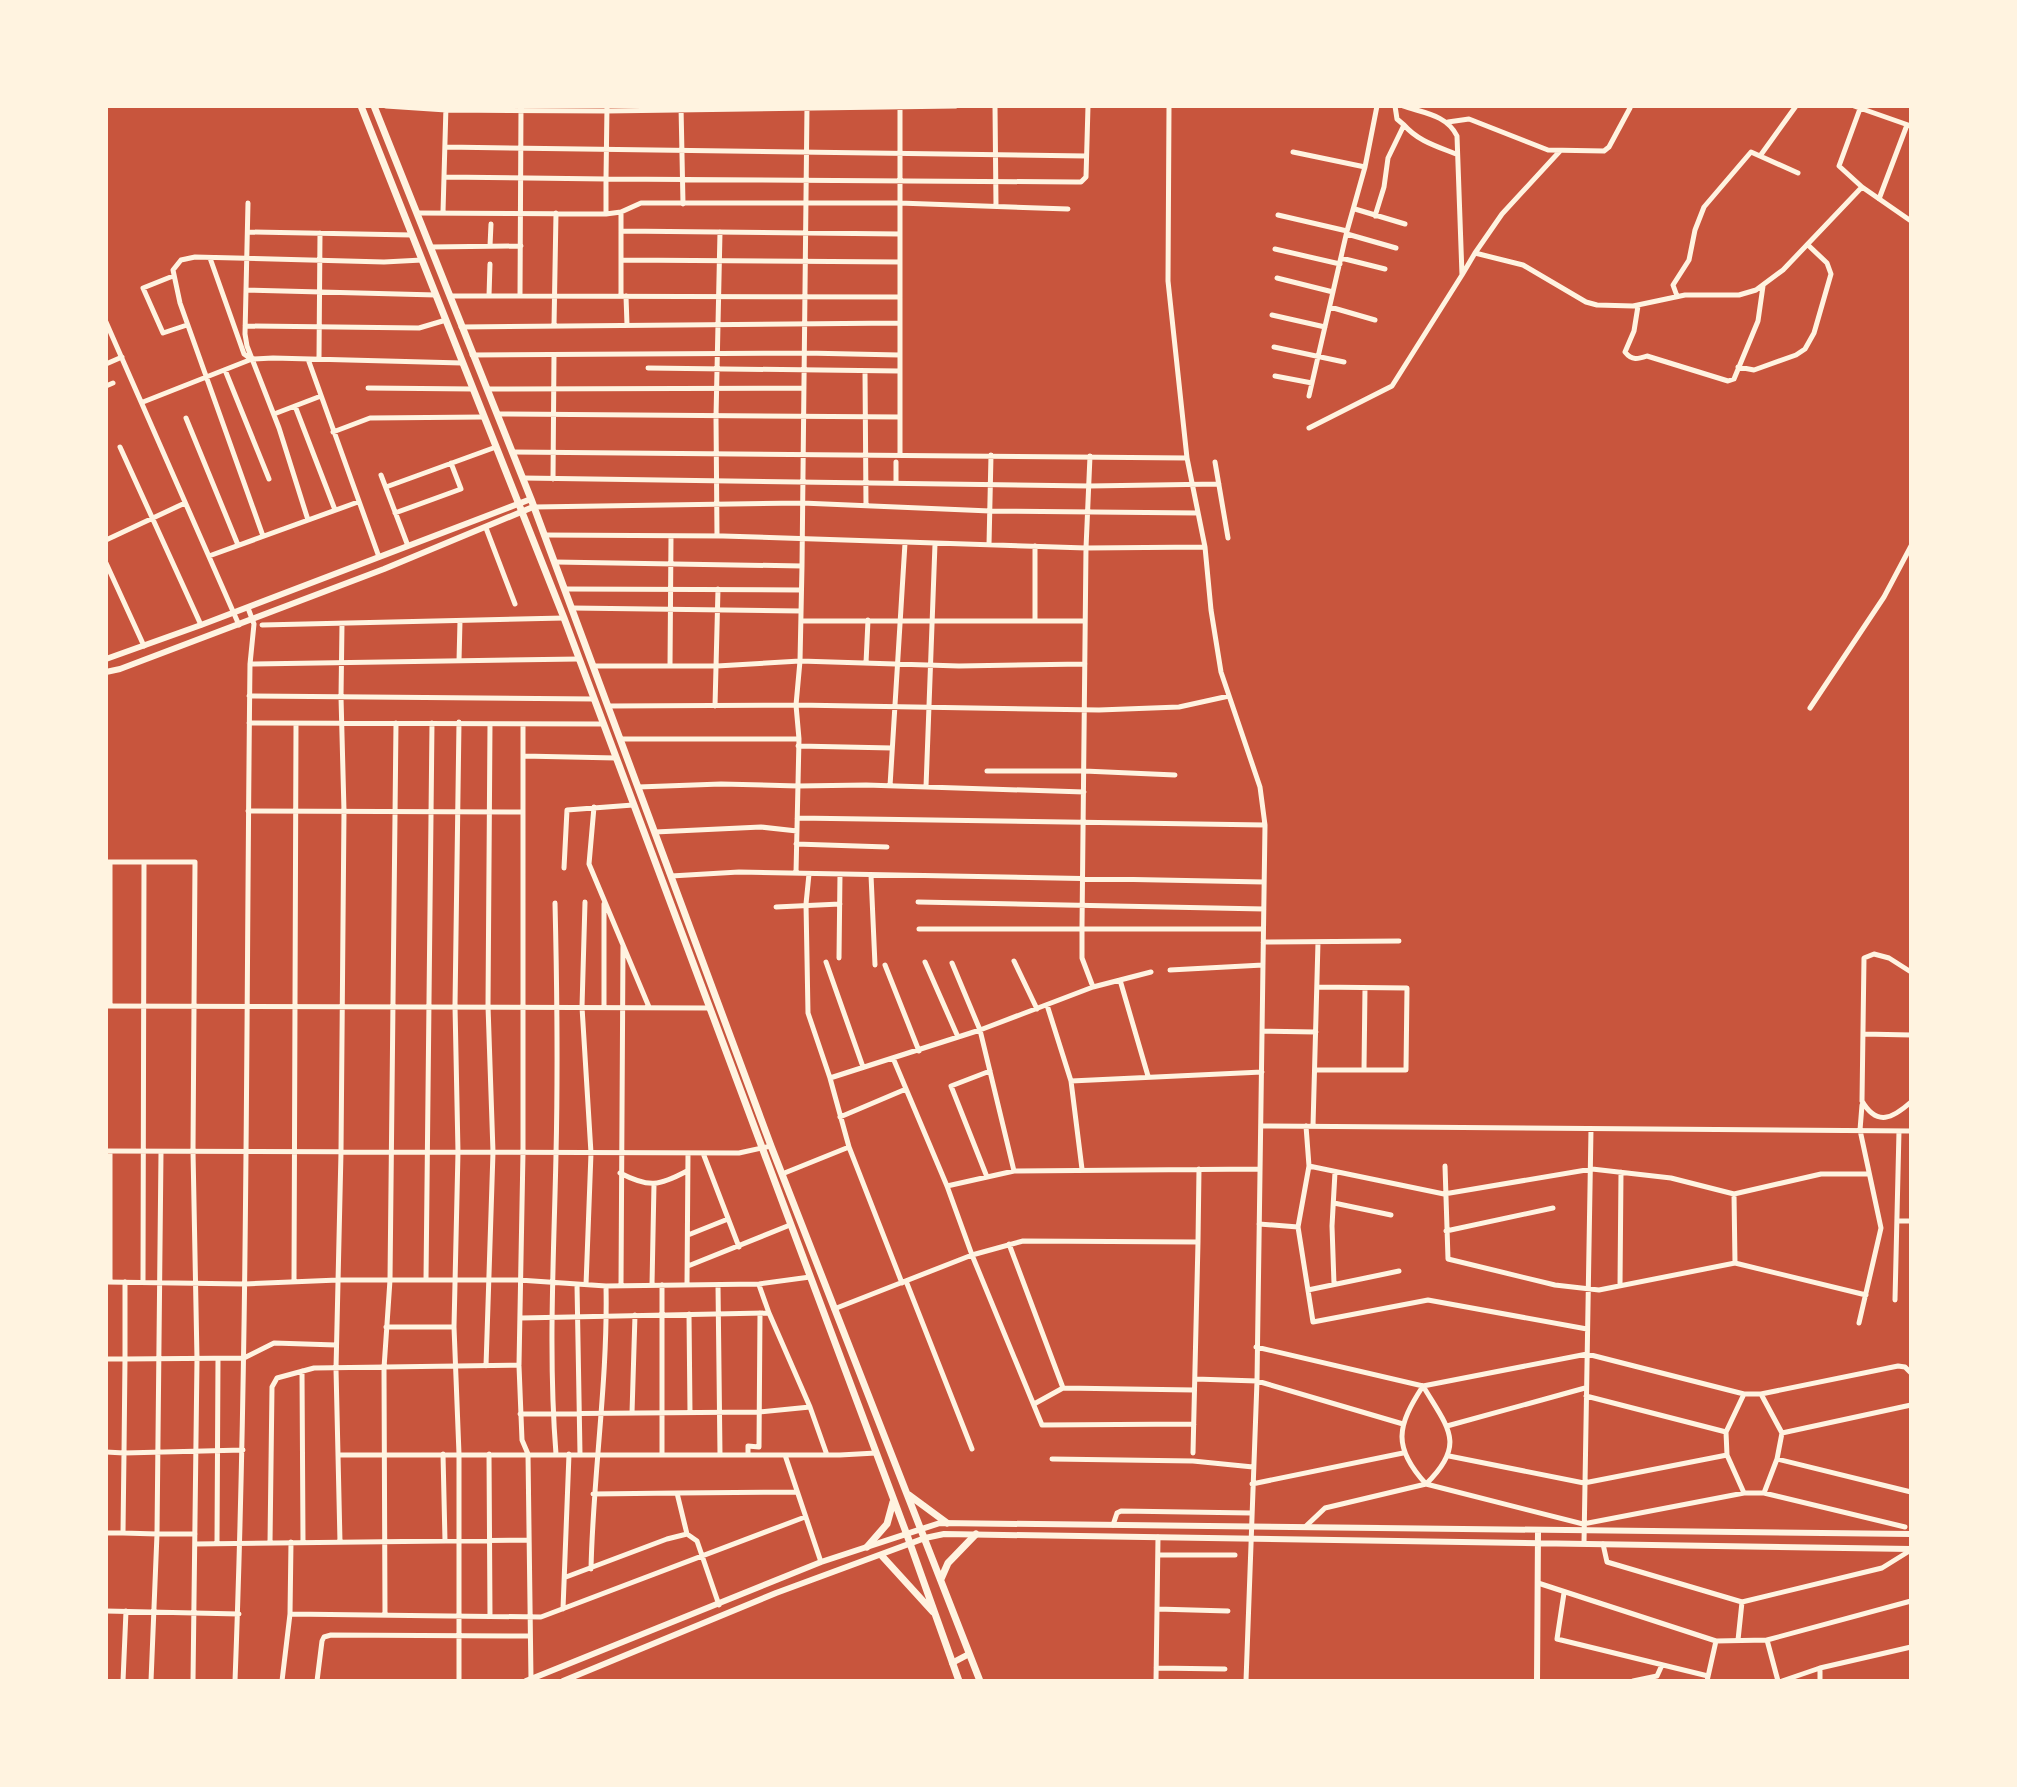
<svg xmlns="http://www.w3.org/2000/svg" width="2017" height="1787" font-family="Barlow,sans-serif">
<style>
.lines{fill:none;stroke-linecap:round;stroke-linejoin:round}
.minor{stroke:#fff3e0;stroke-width:5}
.tertiary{stroke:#fff3e0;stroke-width:6}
.secondary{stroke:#fff3e0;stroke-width:7}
</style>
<rect width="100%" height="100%" fill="#c8553d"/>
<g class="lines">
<path class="minor" d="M386,106L446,110L607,111L956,106
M521,106L520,296L900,297
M607,106L606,179L1076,182H1081L1086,177L1088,106
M681,106L683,204
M995,106L996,206
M1169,106L1168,281L1187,458L1205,547L1211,610L1221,672L1260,787L1265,825L1257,1381L1246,1681
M1854,106L1911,126
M900,107V454
M1448,122L1469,119L1548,150L1604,151L1609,147L1630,108
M1404,125C1418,141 1436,146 1456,154
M445,147L1086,156
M1293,152L1365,167
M1760,156L1796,106
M444,177L606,179V214
M1862,187L1911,221
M1879,199L1907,125
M248,203L245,334L247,346L279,428L308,520
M1355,209L1405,224
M443,212L446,106
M417,213L606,214L621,212L641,203H899L1068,209
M1278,215L1347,231
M1375,216L1384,187L1388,158L1404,125L1397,119L1395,106
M621,231L900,234
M249,232L412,235
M1347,234L1396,248
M490,246L491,224
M430,247L521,246
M1275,249L1340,264
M1475,253L1502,214L1560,151
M210,258L244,354L251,359
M1341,258L1385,269
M622,260L900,262
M1462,275L1475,253L1523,265L1586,302L1597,305L1633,306L1685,295H1739L1756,290L1783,270L1862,187L1839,166L1861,106
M173,276L143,288L163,333L187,325
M1277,278L1333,292
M247,290L436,295
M450,296H520
M489,296L490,264
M621,296V212
M626,296L627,325
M1677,296L1673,285L1689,260L1695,230L1704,207L1751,152L1798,173
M1638,306L1634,331L1625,352C1632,361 1638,359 1647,356L1728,381L1734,379L1758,321L1763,286
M1330,307L1375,320
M1272,315L1325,327
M106,322L239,625
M245,326L419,328L446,320
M554,326L556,213
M461,327L899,323
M1274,347L1344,362
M472,355L805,353L899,355
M308,359L379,557
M319,359L320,233
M106,364L122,357
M1738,367L1754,370L1796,355L1805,349L1814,333L1831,274L1827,263L1808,245
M648,368L899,371
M225,370L269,479
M865,371L866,506
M1275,376L1312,383
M106,386L113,383
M368,388L473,389
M487,389L804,388
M1309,396L1347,231L1365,167L1377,106
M143,402L252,359L273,358L462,363
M295,406L335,510
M274,414L321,396
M497,414L900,417
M186,418L238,545
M1309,428L1392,386L1462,275L1457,136C1447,115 1424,113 1403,106
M333,432L370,418L484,417
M120,447L201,625
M512,452L1187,458
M1215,462L1228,538
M381,475L408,546
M523,478L1089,486L1219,484
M553,479L554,355
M896,482V462
M386,487L496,447
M534,507L802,503L990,511L1198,513
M395,513L461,489L451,463
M486,528L515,604
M544,535L723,536L1086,548L1090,456
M263,536L180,303L173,270L181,260L195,257L384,262L422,260
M717,536L716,417L720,232
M106,540L185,503
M989,545L991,455
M1035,546V620
M209,556L358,502
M555,562L802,566
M106,563L144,646
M565,589L801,590
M572,608L801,611
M801,621H1085
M342,624L341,697L344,811L341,1152L336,1369L338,1455H840L876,1453
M262,625L564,618
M459,661L460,621
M866,663L868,620
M250,664L579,659
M594,666H717L800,661L959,666L1085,664
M670,666L671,536
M249,696L594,699
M609,706L796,705L1099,710L1179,707L1229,696
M715,706L718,589
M1810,708L1884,597L1911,546
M459,722L455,1006L458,1152L454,1327L459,1454V1681
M249,723L603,724
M621,739H799
M798,746L892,748
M523,756L616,758
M987,771H1084L1175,775
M890,786L905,543
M638,787L721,784L798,786L866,785L1084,792
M926,787L935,544
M594,807L589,864L649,1007
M248,811L522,812
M797,818L1265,825
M655,832L761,827L797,831
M796,844L887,847
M106,862H195L193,1151L197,1359L193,1681
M564,868L567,810L633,805
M796,873L799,739L796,705L800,661L802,566L807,106
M809,874L806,904L808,1013L830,1078L849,1147L902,1283
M871,875L875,965
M671,876L739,872L1264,882
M585,902L582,1007L591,1153L586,1285
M918,902L1264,909
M555,903C557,986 558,1070 556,1154C554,1254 548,1354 556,1454
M604,904V1007
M776,907L840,904
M919,929H1263
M1263,942L1399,941
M839,958L840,874
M1014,961L1037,1009
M826,962L863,1067
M925,962L958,1037
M952,963L980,1030L1014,1171
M885,965L919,1051
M1170,970L1263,965
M1911,972L1889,958L1874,954L1864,958L1862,1101C1877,1127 1893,1118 1911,1102
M1120,980L1148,1076
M1093,987L1082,958V927L1086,548L1205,547
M1047,1005L1071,1081L1082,1169
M106,1006L708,1008
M110,1006V862
M1262,1031L1316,1032
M1863,1034L1911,1035
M893,1058L947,1186
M1315,1070H1406L1407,988L1317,987
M1364,1070L1365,988
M830,1078L980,1030L1093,987L1151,972
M1071,1081L1262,1072
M840,1117L906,1089
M1261,1126L1911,1131
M1306,1126L1309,1166L1444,1194L1592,1169L1671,1178L1734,1194L1821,1174H1869
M1313,1126L1318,942
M106,1151L739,1153L771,1146
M110,1152V1282
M161,1152L157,1534H195
M703,1153L739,1247
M1445,1166L1448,1259L1555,1285L1599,1290L1735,1263L1866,1295
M620,1173C649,1188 659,1186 687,1171
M782,1174L849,1147
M987,1177L951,1086L990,1071
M1734,1194L1735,1263
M1334,1203L1391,1215
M1897,1221H1911
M1259,1224L1298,1227L1309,1166
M1298,1227L1313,1322L1428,1300L1587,1329
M1446,1231L1553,1208
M688,1235L728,1219
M1009,1244L1063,1388
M688,1266L790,1225
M426,1280L432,723
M906,1281L972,1449
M106,1282L245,1284L338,1280H519L606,1286L759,1284L810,1277
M294,1282L296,725
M143,1283L144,862
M1334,1284L1332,1226L1335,1172
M577,1285L580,1454
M621,1285L623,945
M652,1285L654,1184
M662,1285V1454
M687,1285L688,1153
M718,1285L720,1455
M1620,1286L1621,1172
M1308,1290L1399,1271
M1895,1300L1899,1131
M834,1309L972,1255L1023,1241L1198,1242L1199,1169
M769,1313L810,1407L827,1455
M689,1314L690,1413
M521,1318L769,1313L759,1285
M1859,1323L1881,1228L1860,1130L1862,1105
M386,1327H454
M1256,1347L1423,1386L1587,1354L1744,1394L1726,1432L1586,1396
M106,1359H125V1282
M486,1366L493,1152L488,1006L490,724
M519,1366L522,1440L528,1454L531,1679
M302,1371L303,1542
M1195,1379L1257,1381L1403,1424
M1423,1386C1448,1428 1467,1444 1426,1484C1392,1447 1397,1426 1423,1386Z
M1744,1394H1761L1898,1366L1905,1367L1911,1373
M1034,1404L1063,1388L1194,1390
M632,1413L635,1315
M520,1414L759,1412L810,1407
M1194,1424L1042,1425L972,1255L947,1186L1014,1171L1260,1169
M1447,1426L1585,1388
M1726,1432L1727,1455L1744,1493
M1782,1433L1911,1405
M243,1450L124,1453L125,1359L244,1358L274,1343L336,1345
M106,1452L124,1453L123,1533L157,1534L151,1681
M1193,1453L1198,1242
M443,1454L445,1541
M489,1454L490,1616
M338,1455L340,1542
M748,1455V1446L759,1447L760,1313
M785,1455L821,1562
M1449,1456L1584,1483L1727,1455
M1052,1459L1193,1461L1253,1467
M1777,1459L1911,1492
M1252,1484L1403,1453
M677,1493L797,1492
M1764,1493L1905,1527
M593,1494L677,1493L687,1534
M1113,1525L1117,1513L1121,1511L1251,1513
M1306,1526L1325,1508L1426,1484L1583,1524L1744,1493H1764L1777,1459L1782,1433L1761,1394
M106,1533H123
M217,1543L218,1359
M270,1543L272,1387L277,1378L314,1368L519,1365L523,1152V724
M1584,1543L1591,1129
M195,1544L529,1540
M1603,1544L1607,1562L1742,1602L1738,1640
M1159,1555H1235
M591,1569C593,1474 608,1381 606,1286
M566,1577L667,1539L687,1534L697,1541L719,1605
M1538,1583L1716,1641
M1564,1593L1557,1639L1708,1676
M1742,1602L1882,1568L1911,1550
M563,1609L569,1454
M1157,1609L1228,1611
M106,1611L239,1614
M290,1614L541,1617L805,1517
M385,1614L384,1368L390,1280L396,723
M1767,1640L1911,1601
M1156,1668L1225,1669
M123,1681L126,1611
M235,1681C248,1342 246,1003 250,664L254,624L248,608
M282,1681L290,1614L291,1542
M317,1681L322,1641L324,1637L331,1635L529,1636
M1156,1681L1158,1537
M1633,1681L1657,1676L1662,1665
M1707,1681L1716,1641L1767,1640L1778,1681
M1782,1681L1820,1668L1911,1647
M1820,1681V1668"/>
<path class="tertiary" d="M106,659L201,625L531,499
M106,672L120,669L384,569L533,507
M952,1663L969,1654
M526,1681L821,1562L940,1523L1911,1534
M563,1681L776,1593L925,1538L944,1534L1911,1549
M1537,1681L1538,1531"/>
<path class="secondary" d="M361,106L564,618L907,1535L959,1681
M374,106L531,499L771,1146L980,1681
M909,1495L947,1523
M867,1547L887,1524L893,1502
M882,1556L933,1612
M941,1579L948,1563L976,1534"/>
</g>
<rect width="2017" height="1787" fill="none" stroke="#fff3e0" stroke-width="216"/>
</svg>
